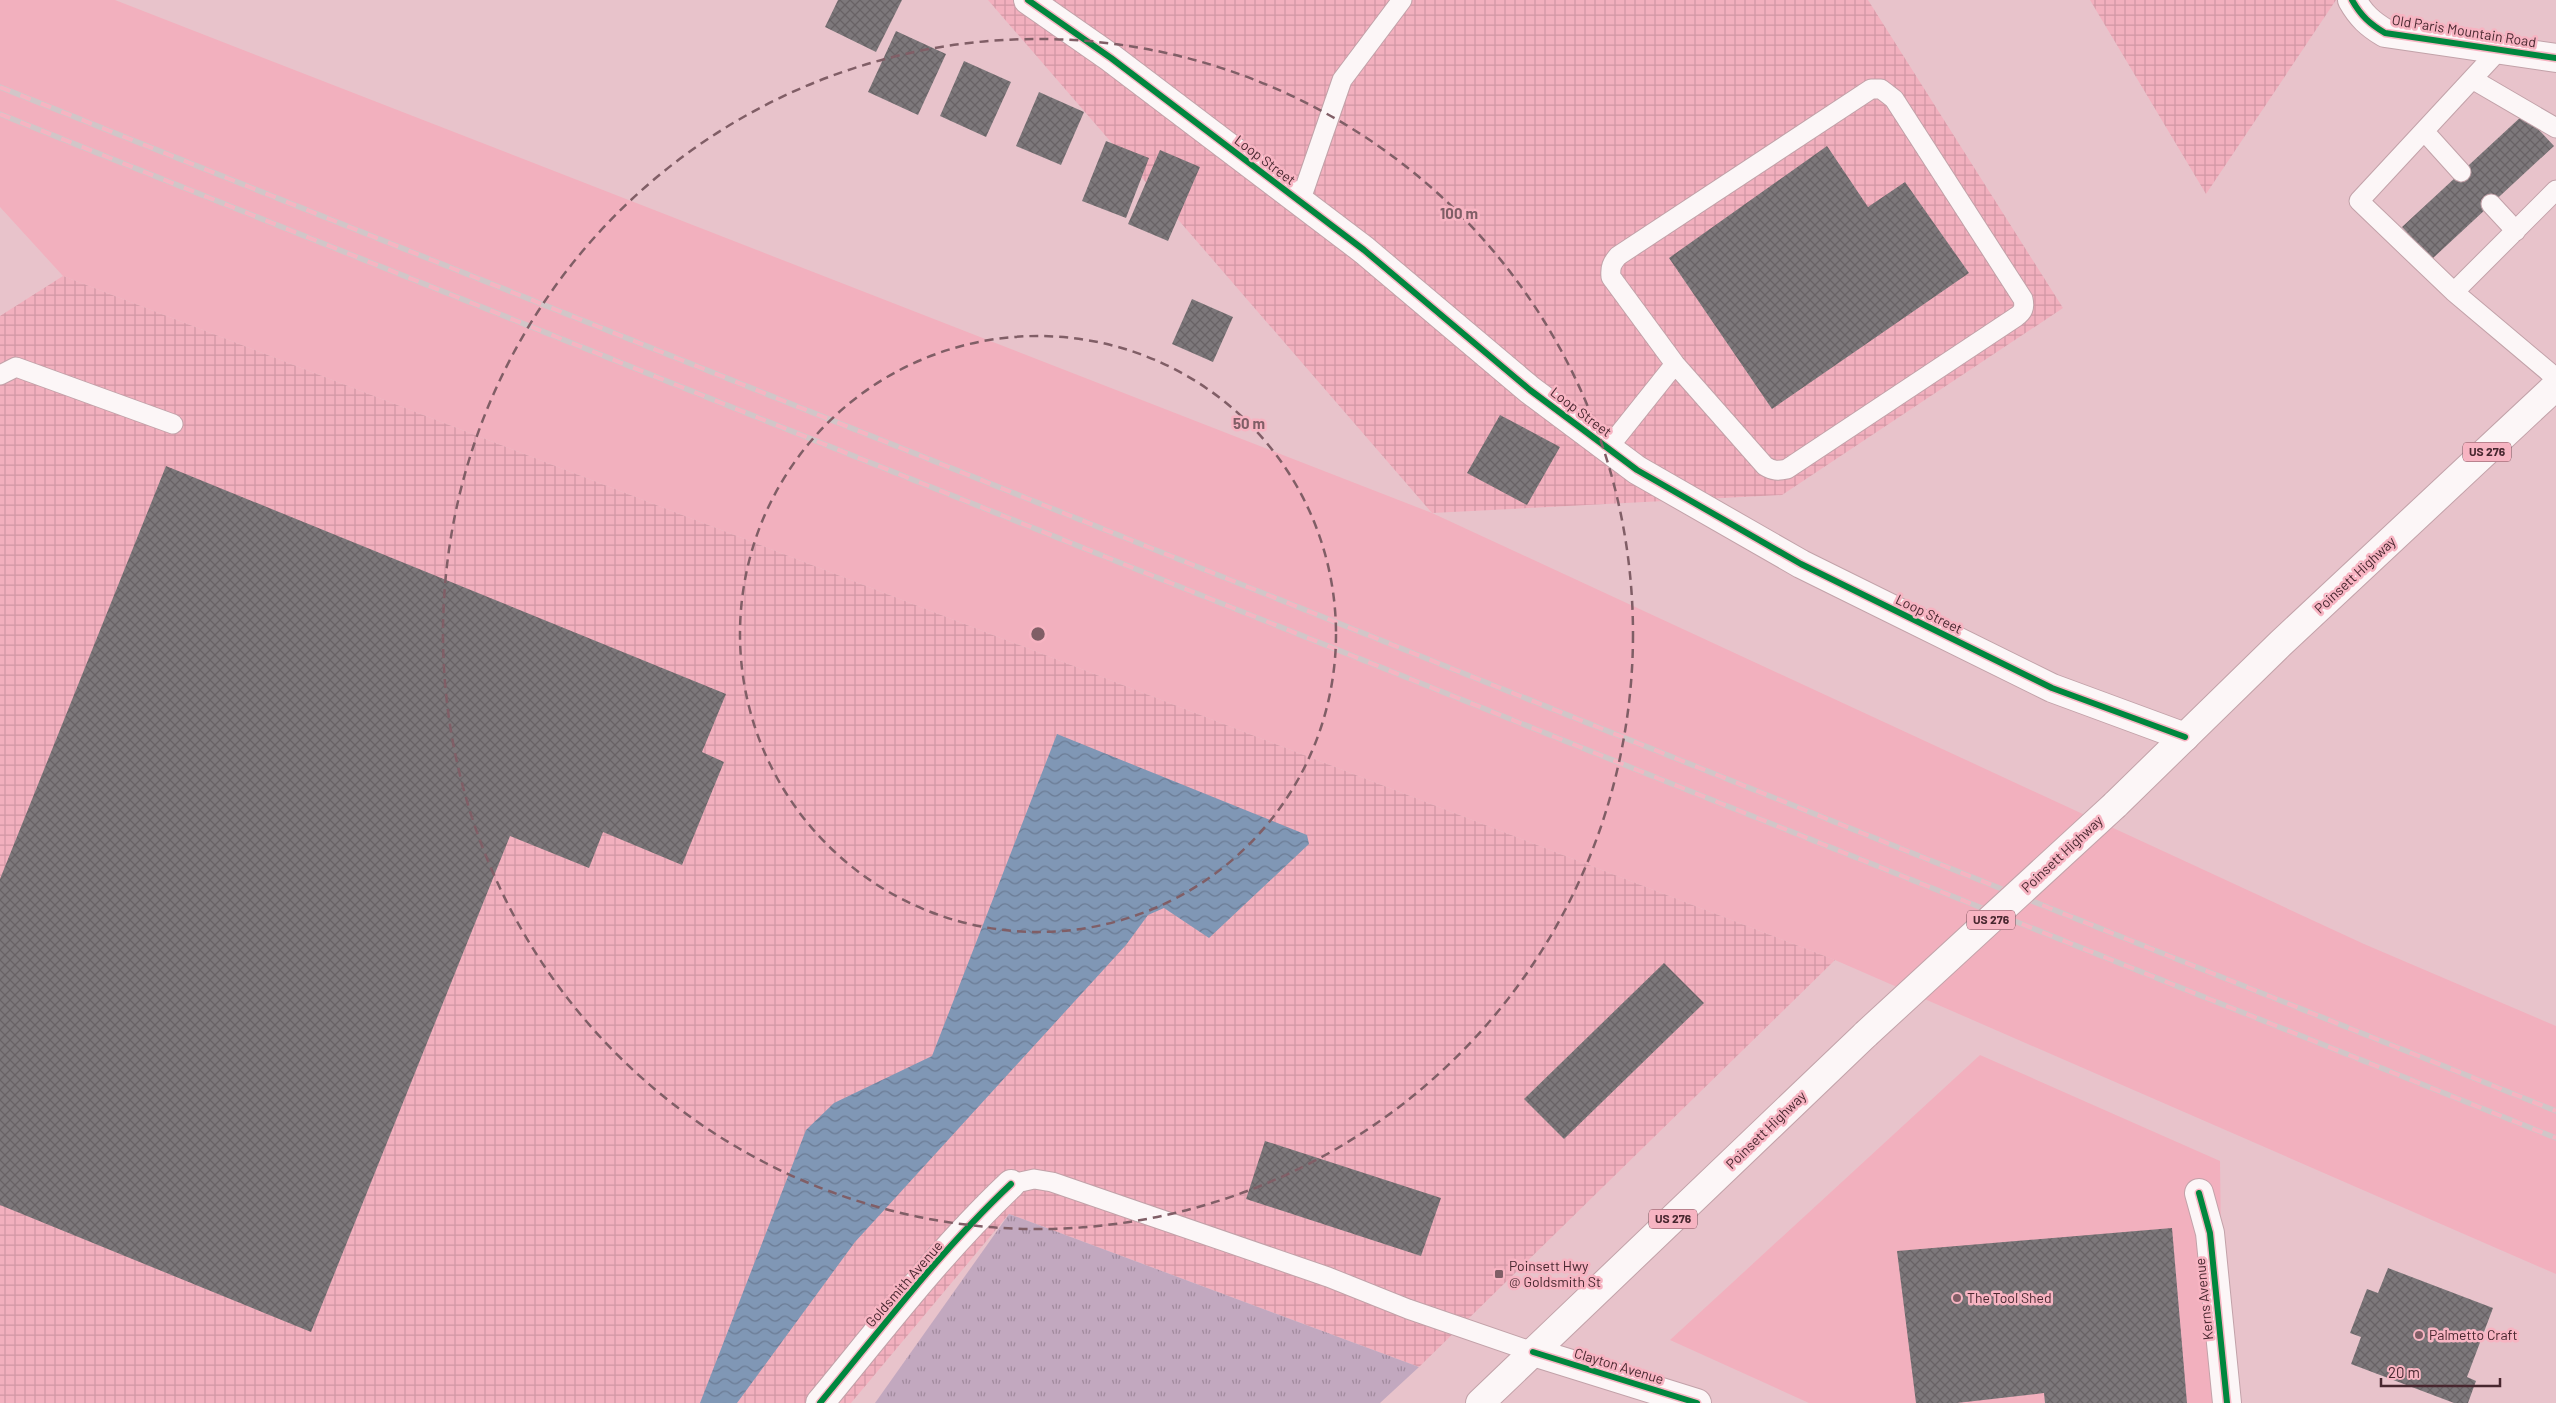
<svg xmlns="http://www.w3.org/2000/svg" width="2556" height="1403" font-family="Barlow,sans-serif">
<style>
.built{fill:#f2b0be}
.industrial{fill:url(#industrial-grid)}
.grass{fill:url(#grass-tufts)}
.water{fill:url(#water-waves)}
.building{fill:url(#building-cross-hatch)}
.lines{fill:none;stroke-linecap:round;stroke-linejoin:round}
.service-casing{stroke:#c2a2a9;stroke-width:21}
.minor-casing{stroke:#c2a2a9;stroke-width:30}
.trunk-casing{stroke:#c2a2a9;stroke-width:30}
.service{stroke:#fcf6f7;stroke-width:19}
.minor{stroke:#fcf6f7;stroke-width:28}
.trunk{stroke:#fcf6f7;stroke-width:28}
.rail-casing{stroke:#d1c6c8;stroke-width:5.5}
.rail{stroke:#f7b4c2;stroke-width:4;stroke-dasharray:11;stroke-linecap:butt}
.trunk-bridge-casing{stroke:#c2a2a9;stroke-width:30;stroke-linecap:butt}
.trunk-bridge{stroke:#fcf6f7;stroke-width:28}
.cycleway-casing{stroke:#f7b4c2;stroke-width:9}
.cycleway{stroke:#00873e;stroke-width:6}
.ring{fill:none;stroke:#805e66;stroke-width:2.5;stroke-dasharray:9 6}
.poi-dot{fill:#805e66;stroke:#f7b4c2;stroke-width:2}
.labels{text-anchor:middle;stroke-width:5;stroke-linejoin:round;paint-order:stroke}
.shield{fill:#f7b4c2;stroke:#7c515b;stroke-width:1}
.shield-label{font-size:12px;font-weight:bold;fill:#48272f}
.street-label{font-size:14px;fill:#48272f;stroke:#f7b4c2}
.poi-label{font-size:14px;fill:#48272f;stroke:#f7b4c2;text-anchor:start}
.centre{fill:#805e66;stroke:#f7b4c2;stroke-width:2.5}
.ring-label{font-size:15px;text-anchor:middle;font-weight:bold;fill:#805e66;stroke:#f7b4c2;stroke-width:5;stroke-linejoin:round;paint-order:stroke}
</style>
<defs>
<pattern id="industrial-grid" width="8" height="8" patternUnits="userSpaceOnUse" patternTransform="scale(1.25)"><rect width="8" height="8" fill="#f2b0be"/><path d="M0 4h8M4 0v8" fill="none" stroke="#d197a4"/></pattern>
<pattern id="grass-tufts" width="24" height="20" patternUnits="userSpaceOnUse" patternTransform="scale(1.25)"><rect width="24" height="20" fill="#c2a8bf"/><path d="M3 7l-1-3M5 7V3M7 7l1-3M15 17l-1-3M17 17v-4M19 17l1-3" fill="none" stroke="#a0899c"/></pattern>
<pattern id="water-waves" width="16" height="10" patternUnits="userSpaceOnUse" patternTransform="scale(1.25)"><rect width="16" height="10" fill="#8097b5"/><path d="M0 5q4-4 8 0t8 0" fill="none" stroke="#6b7b94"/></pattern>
<pattern id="building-cross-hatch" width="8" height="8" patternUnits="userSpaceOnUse" patternTransform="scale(1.25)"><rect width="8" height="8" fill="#7d787b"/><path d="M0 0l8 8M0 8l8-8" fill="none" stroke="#686265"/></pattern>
</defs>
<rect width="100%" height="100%" fill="#e8c3cb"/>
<path class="built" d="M0,0H115L1432,513L2364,944L2556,1026V1274L1835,960L63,276L0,207Z
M1980,1055L2220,1161L2223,1403H1809L1670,1340Z"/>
<path class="industrial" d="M988,0H1868L2063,308L1782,495L1432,513Z
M2090,0H2336L2206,194Z
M63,276L1835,960L1419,1367L1009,1214L851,1403H0V316Z"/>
<path class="grass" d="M1009,1214L1419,1367L1380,1403H875Z"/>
<path class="water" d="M1057,734L1307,835L1309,844L1209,938L1164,908L1148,915L1126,945L855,1242L737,1403H700L806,1130L834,1103L932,1056Z"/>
<path class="building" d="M838,0H902L876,52L825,27Z
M896,31L946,54L918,115L868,92Z
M964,61L1011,82L986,137L940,116Z
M1039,92L1084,112L1061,165L1016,146Z
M2524,114L2554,146L2432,259L2402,227Z
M1106,141L1149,158L1126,218L1082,201Z
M1827,146L1868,207L1905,182L1969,273L1772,409L1669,258Z
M1160,150L1200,167L1168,241L1128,224Z
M1192,299L1233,317L1213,362L1172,344Z
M1500,415L1560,447L1527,505L1467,473Z
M166,466L726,694L702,752L724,762L682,865L603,832L589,868L510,836L311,1332L0,1205V879Z
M1664,963L1704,1003L1564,1139L1524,1099Z
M1265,1141L1441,1198L1421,1256L1246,1199Z
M2172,1228L2187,1403H2045L2044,1393L1957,1403H1916L1897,1251Z
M2388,1268L2493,1308L2467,1377L2476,1381L2468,1403H2454L2351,1364L2361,1337L2350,1333L2367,1289L2378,1293Z"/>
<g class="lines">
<g class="service-casing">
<path id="service" d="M2499,50L2359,201L2454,292L2556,378
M2472,79L2556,128
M2424,131L2461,172
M1300,202L1342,80L1402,0
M2491,204L2516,231
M2454,292L2556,190
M0,375L16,367L173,424
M1608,448L1675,364L1611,277C1610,267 1612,263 1618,256L1871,89H1881L1894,99L2023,299C2025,308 2023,312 2016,317L1787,469C1778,471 1773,471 1765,466L1675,364
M1011,1184L1034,1179L1052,1182L1328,1277L1408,1309L1533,1352"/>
</g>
<g class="minor-casing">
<path id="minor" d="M1028,0L1111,58L1364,250L1530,390L1637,470L1801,564L2052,688L2185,737
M2352,0C2361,16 2370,24 2385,33L2556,58
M2199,1193L2210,1233L2227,1403
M1533,1352L1697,1403
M820,1403C881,1329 941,1250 1011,1184"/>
</g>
<g class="trunk-casing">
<path id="trunk" d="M2115,805L2280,644L2556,386
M1480,1403L1866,1034"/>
</g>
<use href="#service" class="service"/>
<use href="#minor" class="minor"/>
<use href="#trunk" class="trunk"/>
<g class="rail-casing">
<path id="rail" d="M0,87L2556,1111
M0,114L2556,1138"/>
</g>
<use href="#rail" class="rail"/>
<g class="trunk-bridge-casing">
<path id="trunk-bridge" d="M1866,1034L2115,805"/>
</g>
<use href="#trunk-bridge" class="trunk-bridge"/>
<g class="cycleway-casing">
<path id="cycleway" d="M1028,0L1111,58L1364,250L1530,390L1637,470L1801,564L2052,688L2185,737
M2352,0C2361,16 2370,24 2385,33L2556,58
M2199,1193L2210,1233L2227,1403
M1533,1352L1697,1403
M820,1403C881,1329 941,1250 1011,1184"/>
</g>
<use href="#cycleway" class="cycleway"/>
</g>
<g class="ring">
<circle cx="1038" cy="634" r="298"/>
<circle cx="1038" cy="634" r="595"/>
</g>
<g class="poi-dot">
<rect x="1494" y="1269" width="10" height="10" rx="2.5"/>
<circle cx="1957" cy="1298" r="5"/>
<circle cx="2419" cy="1335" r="5"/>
</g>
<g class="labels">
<g class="shield">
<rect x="2463" y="442.5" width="48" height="19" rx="4"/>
<rect x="1967" y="910.5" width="48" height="19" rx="4"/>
<rect x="1649" y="1209.5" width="48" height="19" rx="4"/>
</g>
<g class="shield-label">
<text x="2487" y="456">US 276</text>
<text x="1991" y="924">US 276</text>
<text x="1673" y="1223">US 276</text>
</g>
<g class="street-label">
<text transform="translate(2464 31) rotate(9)" y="5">Old Paris Mountain Road</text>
<text transform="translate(1265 160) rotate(37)" y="5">Loop Street</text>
<text transform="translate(1581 412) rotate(37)" y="5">Loop Street</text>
<text transform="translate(2355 575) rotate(-43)" y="5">Poinsett Highway</text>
<text transform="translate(1929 614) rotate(26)" y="5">Loop Street</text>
<text transform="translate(2062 854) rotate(-43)" y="5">Poinsett Highway</text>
<text transform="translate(1766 1130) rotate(-44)" y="5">Poinsett Highway</text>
<text transform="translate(904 1284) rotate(-49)" y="5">Goldsmith Avenue</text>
<text transform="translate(2204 1299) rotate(-96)" y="5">Kerns Avenue</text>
<text transform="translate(1619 1366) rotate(17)" y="5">Clayton Avenue</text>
</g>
<g class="poi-label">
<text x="1509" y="1271">Poinsett Hwy<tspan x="1509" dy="16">@ Goldsmith St</tspan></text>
<text x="1967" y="1303">The Tool Shed</text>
<text x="2429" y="1340">Palmetto Craft</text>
</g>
</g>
<circle cx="1038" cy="634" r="8" class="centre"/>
<g class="ring-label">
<text x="1459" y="219">100 m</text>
<text x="1249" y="429">50 m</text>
</g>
<path d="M2381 1378v8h119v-8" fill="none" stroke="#48272f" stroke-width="2.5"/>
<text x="2388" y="1378" font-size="15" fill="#48272f" stroke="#f7b4c2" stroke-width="4" paint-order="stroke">20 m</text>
</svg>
